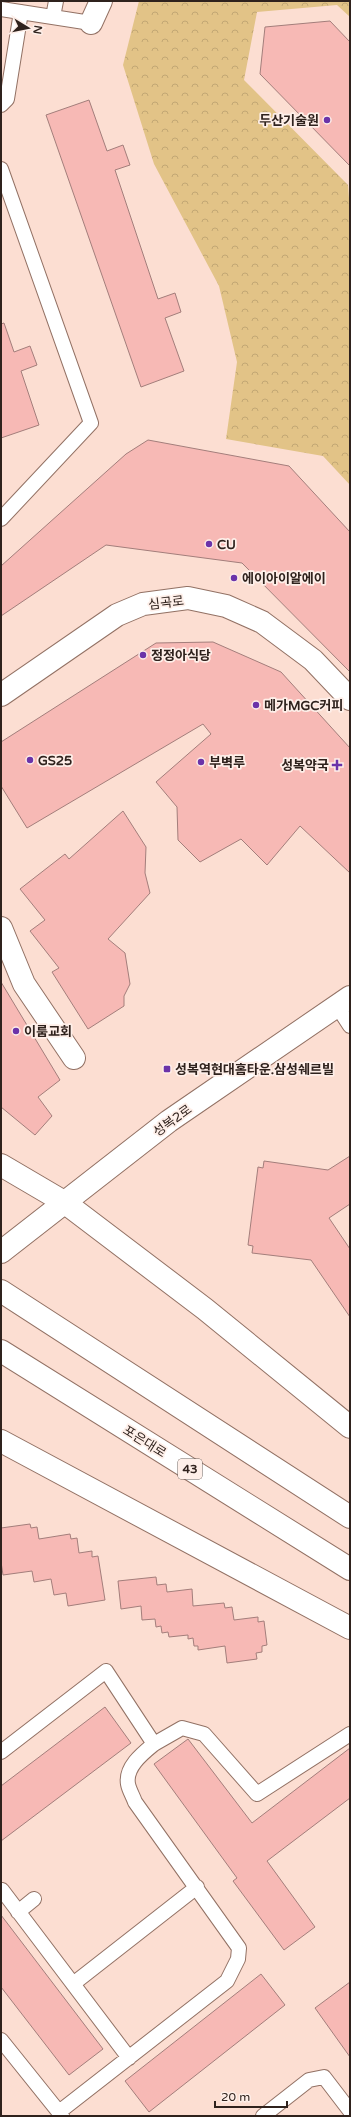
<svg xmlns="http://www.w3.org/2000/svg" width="351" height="2117" font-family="'Varela Round','Noto Sans KR',sans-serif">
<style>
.forest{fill:url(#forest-crowns)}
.building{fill:#f7b9b5;stroke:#a37e7b}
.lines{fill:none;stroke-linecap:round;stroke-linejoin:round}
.lane-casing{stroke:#927164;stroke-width:16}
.street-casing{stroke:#927164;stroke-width:24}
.secondary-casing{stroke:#927164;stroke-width:24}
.primary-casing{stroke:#927164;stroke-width:24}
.lane{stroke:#fff;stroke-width:14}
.street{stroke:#fff;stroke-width:22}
.secondary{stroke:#fff;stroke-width:22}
.primary{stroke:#fff;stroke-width:22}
.poi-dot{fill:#6b33a9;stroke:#feefe9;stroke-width:1.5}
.labels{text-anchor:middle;stroke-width:3.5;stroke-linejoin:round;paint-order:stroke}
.shield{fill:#feefe9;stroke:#6d605a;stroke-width:1}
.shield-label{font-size:12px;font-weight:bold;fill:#2f221d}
.poi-label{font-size:13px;font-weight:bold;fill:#2f221d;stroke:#feefe9;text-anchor:start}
.street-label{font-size:13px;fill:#2f221d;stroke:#feefe9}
</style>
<defs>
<pattern id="forest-crowns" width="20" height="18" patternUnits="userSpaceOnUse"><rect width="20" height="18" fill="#e2c387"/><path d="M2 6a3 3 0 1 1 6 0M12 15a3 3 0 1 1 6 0" fill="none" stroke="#c2a774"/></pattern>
</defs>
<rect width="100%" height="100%" fill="#fcded2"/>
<path class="forest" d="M139,1H350V17L337,5L257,12L244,80L348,185L350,211V485L323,456L226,439L237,362L219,286L154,164L123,65Z"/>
<path class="building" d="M330,21L350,42V166L260,74L265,27Z
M89,100L107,151L123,145L130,165L115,170L158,299L175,293L181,312L165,318L184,371L141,387L46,115Z
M4,323L14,352L30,346L37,365L21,371L39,425L1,438V324Z
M148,440L289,466L350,532V672L242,563L106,545L1,616V566L126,454Z
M213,642L281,672L350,748V873L300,826L267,865L241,839L200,862L178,840L177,807L156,782L211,734L203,724L27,828L1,786V742L156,643Z
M123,811L146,847L145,873L150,893L108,939L125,953L130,984L124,996V1006L88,1029L52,972L59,968L30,931L45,920L20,889L65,854L69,859Z
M1,982L60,1080L38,1097L52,1116L35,1135L1,1107Z
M350,1156V1204L329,1218L350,1249V1317L311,1260L252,1253L253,1246L248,1245L258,1167L263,1168L264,1161L328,1170Z
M30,1524L31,1528L37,1527L39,1539L70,1534L71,1539L77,1538L79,1553L92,1551V1557L98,1556L105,1600L68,1606L66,1593L54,1595L51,1579L34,1582L32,1571L3,1575L1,1562V1528Z
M156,1577L157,1585L166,1584L167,1592L192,1589L193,1606L224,1603L225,1608L232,1607L234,1620L258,1617V1622L264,1621L267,1645L262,1646V1652L256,1653L257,1659L227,1663L225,1646L198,1650V1646H194L193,1638L188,1639V1635L169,1637L168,1632L162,1633L161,1626L156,1627L155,1619L142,1620L141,1606L121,1609L118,1581Z
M105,1707L131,1743L1,1841V1786Z
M188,1739L252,1823L350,1748V1798L267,1861L315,1927L284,1950L233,1881L237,1878L154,1764Z
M1,1915L103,2049L69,2075L1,1987Z
M261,1974L285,2005L149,2112L125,2081Z
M350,1982V2057L315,2008Z"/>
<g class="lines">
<g class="lane-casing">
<path id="lane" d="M1,9L91,23
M53,17L56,1
M1,105L7,99L21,12
M1,169L91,423L1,519
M337,1006L350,1026
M154,1744L182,1728L204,1734L257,1794L350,1734
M1,1752L106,1671L154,1744C143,1753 125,1767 128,1784C129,1790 133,1796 135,1802L239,1948L238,1959L227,1981L59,2112
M2,1890L129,2058
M18,1912L34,1899
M73,1984L197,1887
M1,2040L62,2116
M263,2116L309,2080L324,2077L350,2111"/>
</g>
<g class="street-casing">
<path id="street" d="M91,23L101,1
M1,695L117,615L143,604L188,598L226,606L262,622L313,660L350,699
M1,928L24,984L74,1058"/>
</g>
<g class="secondary-casing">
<path id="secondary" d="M1,1252L169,1121L350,997"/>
</g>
<g class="primary-casing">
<path id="primary" d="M1,1165L64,1202L205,1309L350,1427
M1,1291L350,1517
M1,1351L350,1569
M1,1441L350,1628"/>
</g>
<use href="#lane" class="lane"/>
<use href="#street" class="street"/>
<use href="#secondary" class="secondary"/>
<use href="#primary" class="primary"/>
</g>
<g class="poi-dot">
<circle cx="327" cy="120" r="4"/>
<circle cx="209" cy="544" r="4"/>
<circle cx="234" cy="578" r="4"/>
<circle cx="143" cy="655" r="4"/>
<circle cx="256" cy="705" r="4"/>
<circle cx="30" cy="760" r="4"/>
<circle cx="201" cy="762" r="4"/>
<path d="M335 759h4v4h4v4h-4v4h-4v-4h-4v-4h4z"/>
<circle cx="16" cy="1031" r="4"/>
<rect x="163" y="1065" width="8" height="8" rx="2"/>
</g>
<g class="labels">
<rect class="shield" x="178" y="1459" width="24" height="20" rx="3"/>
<g class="shield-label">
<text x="190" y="1473">43</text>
</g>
<g class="poi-label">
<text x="319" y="125" text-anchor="end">두산기술원</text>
<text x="217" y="549">CU</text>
<text x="242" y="583">에이아이알에이</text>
<text x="151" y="660">정정아식당</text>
<text x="264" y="710">메가MGC커피</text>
<text x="38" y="765">GS25</text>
<text x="209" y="767">부벽루</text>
<text x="329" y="770" text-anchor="end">성복약국</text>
<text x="24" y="1036">이룸교회</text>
<text x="175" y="1074">성복역현대홈타운.삼성쉐르빌</text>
</g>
<g class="street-label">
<text transform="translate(166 602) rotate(-7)" y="5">심곡로</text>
<text transform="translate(172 1120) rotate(-36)" y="5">성복2로</text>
<text transform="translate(145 1441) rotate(32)" y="5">포은대로</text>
</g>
</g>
<rect width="351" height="2117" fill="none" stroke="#2f221d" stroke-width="4"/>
<g transform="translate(28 28) rotate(100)" stroke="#feefe9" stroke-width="3" paint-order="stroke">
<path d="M0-3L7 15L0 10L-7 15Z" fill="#2f221d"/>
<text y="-6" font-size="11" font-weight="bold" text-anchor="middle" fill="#2f221d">N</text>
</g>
<path d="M215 2101v6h72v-6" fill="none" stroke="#2f221d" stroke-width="2"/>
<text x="221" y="2101" font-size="12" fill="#2f221d" stroke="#feefe9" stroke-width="3" paint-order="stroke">20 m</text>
</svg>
